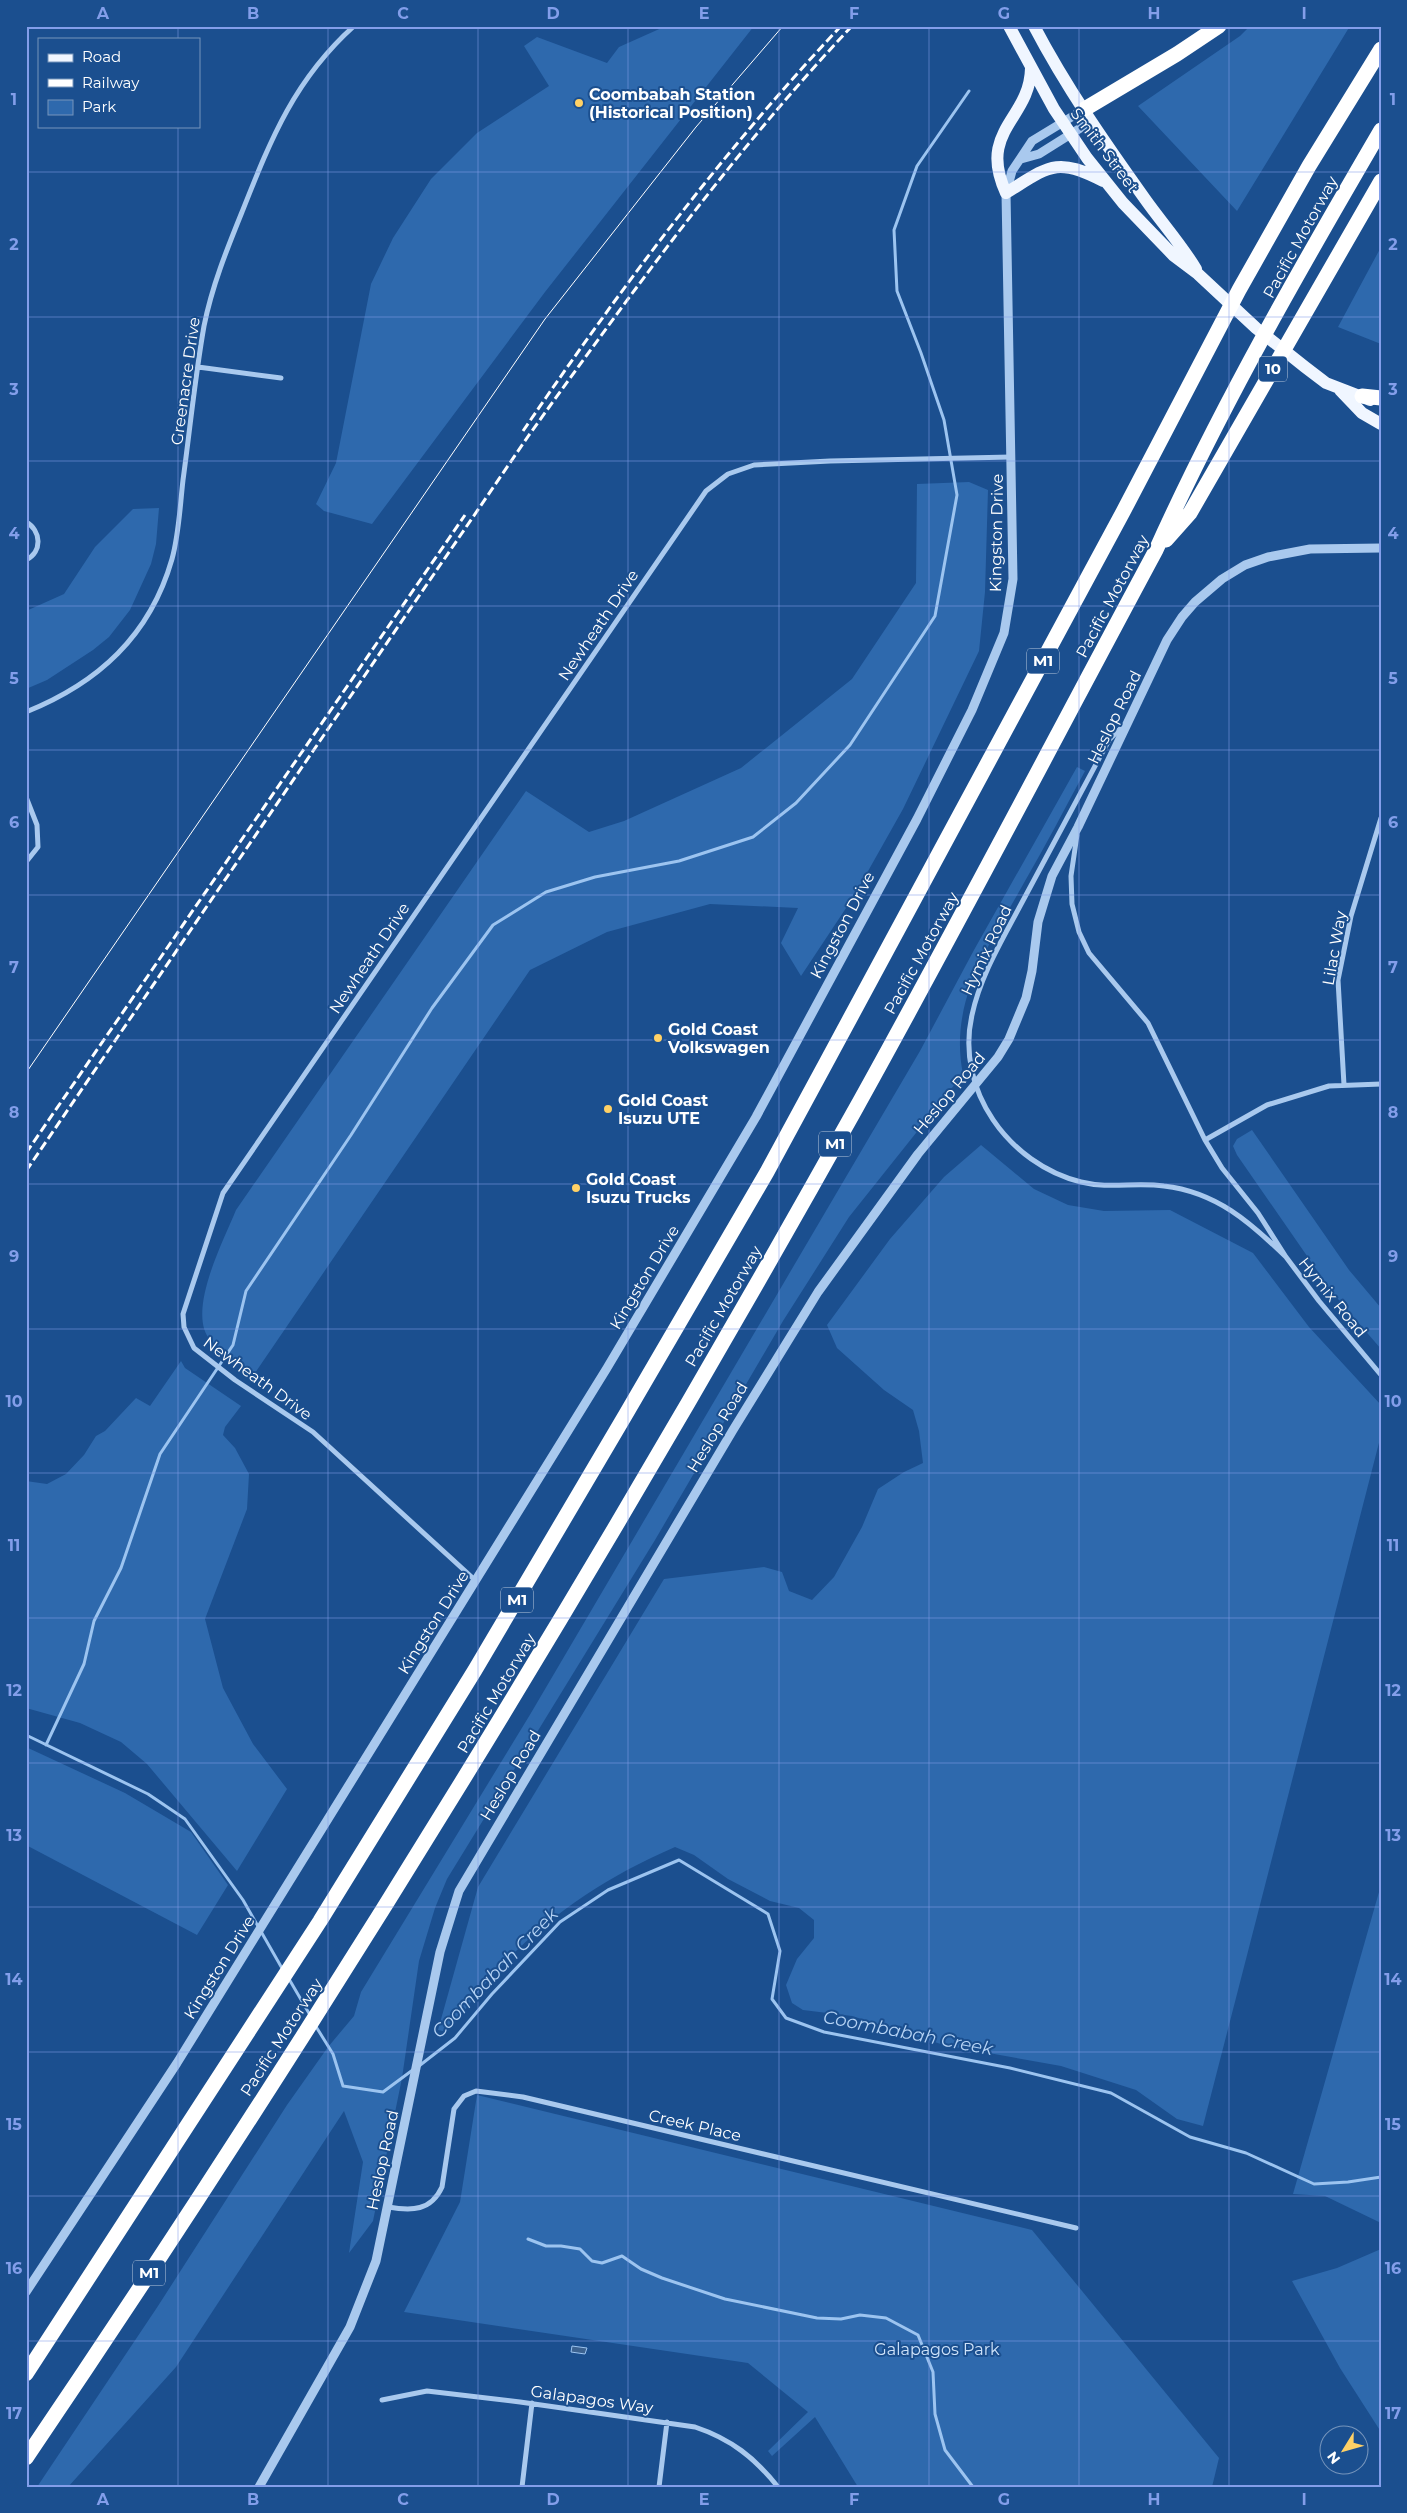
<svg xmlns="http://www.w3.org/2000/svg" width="1407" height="2513" font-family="Montserrat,sans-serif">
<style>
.green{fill:#2e69ad}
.water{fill:#3c6290;stroke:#9cc4f0}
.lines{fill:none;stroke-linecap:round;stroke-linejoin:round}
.stream{stroke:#9cc4f0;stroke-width:3}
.minor{stroke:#a9c9ee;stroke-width:5}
.tertiary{stroke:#a9c9ee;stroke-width:9}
.primary{stroke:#f0f6ff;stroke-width:12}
.motorway{stroke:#fff;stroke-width:15}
.tram{stroke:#fff;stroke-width:1}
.rail{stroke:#fff;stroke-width:3;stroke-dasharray:9 4;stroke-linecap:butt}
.grid{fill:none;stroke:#839eea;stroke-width:1;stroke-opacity:0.55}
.poi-dot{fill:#ffd166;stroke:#1b4f8f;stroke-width:2}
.labels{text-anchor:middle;stroke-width:4;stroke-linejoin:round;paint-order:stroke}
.shield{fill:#1b4f8f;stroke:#bbcadd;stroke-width:1}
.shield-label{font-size:15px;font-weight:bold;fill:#fff}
.poi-label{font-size:16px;font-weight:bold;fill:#fff;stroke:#1b4f8f;text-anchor:start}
.street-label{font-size:16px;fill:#fff;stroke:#1b4f8f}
.park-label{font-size:16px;fill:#cfe3fa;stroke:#1b4f8f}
.water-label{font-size:18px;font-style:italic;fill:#b5d3f5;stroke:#1b4f8f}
.neatline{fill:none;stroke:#839eea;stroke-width:2}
.grid-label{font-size:16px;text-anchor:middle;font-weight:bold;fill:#839eea}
</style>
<rect width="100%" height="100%" fill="#1b4f8f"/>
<path class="green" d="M666,26H754L545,292L372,524L324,511L316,504L336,463L371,284L393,238L431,179L477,133L549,86L524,46L537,37L607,63L619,47Z
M1250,26H1350L1237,211L1138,106L1240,36Z
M1381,247V344L1338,327Z
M969,482L988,490L985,592L979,651L903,809L854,896L801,976L781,943L798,908L710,904L607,932L530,970L255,1373C241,1363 222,1353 211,1341C185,1313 224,1240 236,1210L526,791L589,832L624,821L741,768L852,679L916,583L917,484Z
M159,508L156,544L151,564L130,610L109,637L93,650L47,680L26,689V611L64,594L95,547L133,509Z
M1077,767L1085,771C1065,808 1046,845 1025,881C991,943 948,1000 963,1074L849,1217L783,1321L655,1540L447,1879L435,1908L419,1961L402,2078L373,2221L349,2253L363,2162L344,2111L176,2367L68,2487H37L158,2306L287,2105L328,2047L354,2016L361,1992L531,1713L920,1051L974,950Z
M1252,1130L1349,1270L1381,1308V1349L1332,1292L1237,1155L1233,1146L1237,1139Z
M981,1145L1034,1189L1068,1205L1104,1211L1170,1210L1253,1253L1309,1327L1381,1405V1435L1203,2126L1177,2119L1136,2090L1061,2066L944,2045L852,2016L803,2010L792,2003L786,1985L797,1959L814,1938V1920L799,1908L770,1901L728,1879L694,1855L675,1847C599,1880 540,1921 485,1984C472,1999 461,2017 447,2032L438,2030L478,1887L664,1579L764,1567L782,1572L789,1591L812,1600L834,1577L862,1527L878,1489L904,1472L923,1463L919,1431L913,1410L884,1390L837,1348L827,1325L890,1239L944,1177Z
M181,1361L185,1368L241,1406L225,1427L223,1435L235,1448L249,1474L247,1509L205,1619L223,1688L253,1744L287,1789L237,1871L147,1764L121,1742L80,1723L26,1708V1481L47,1484L66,1474L84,1455L96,1436L105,1431L136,1398L150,1406Z
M26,1747L125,1793L191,1832L228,1885L197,1935L26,1845Z
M1381,1885V2223L1325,2196L1293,2194Z
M477,2095L1032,2230L1219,2458L1212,2487H858L815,2417L772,2456L768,2451L808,2412L748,2363L404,2312L460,2202Z
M1381,2249V2432L1340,2368L1292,2281L1337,2268Z"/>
<path class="water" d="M572,2346L587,2348L585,2354L571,2352Z"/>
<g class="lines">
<path class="stream" d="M26,1735L148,1794L185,1819L243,1900L283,1970
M46,1745L84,1664L94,1621L121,1568L160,1454L233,1345L246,1291L351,1135L432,1008L493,925L546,892L595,877L679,861L753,837L796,803L850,745L935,616L957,495L944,420L921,353L897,291L894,230L917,166L969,91
M289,1979L310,2015
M315,2025L333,2054L343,2086L383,2092L414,2069
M419,2066L455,2038L492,1994L560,1922L608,1890L679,1860L768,1914L780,1951L772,1999L786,2018L824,2032L1010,2068L1111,2093L1190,2137L1246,2153L1314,2184L1348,2182L1381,2177
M528,2239L546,2246H561L580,2249L592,2261L602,2263L622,2256L641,2269L662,2278L725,2299L817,2318L841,2319L860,2315L886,2318L918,2335L933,2372L935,2414L945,2450L973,2487"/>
<path class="minor" d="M198,367L281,378
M26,522C41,530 43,552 26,560
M26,712C98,683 150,636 172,559C179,534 180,506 183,480C190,429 195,377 204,326C212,286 227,249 242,212C271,139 294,80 354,26
M1124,725L1109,740C1079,796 1049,852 1019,908C1001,942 980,977 972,1015C955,1090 1009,1164 1081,1182C1109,1189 1136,1182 1164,1186C1216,1192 1250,1222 1286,1257
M26,797L37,825L38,847L26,862
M1077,835L1071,876L1072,904L1079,932L1089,953L1148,1023L1205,1140L1222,1168L1258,1213L1286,1257L1319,1301L1381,1375
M1344,1085L1338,980L1351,916L1381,818
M1205,1140L1267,1105L1329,1086L1381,1084
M476,1581L313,1432L235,1380L194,1348L184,1327L183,1314L223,1193L706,491L728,474L754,465L830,461L1011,457
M388,2207C412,2211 431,2211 442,2187L454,2109L464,2096L476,2091L523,2097L1076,2228
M382,2400L427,2391L520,2402L695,2427C731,2439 755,2458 778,2487
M522,2487L532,2403
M659,2487L667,2422"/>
<path class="tertiary" d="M1021,159L1039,154L1090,122
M26,2292L177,2063L607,1368L756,1117L917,819L972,710L1004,633L1013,579L1006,193L1012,171L1032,141L1083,110
M259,2487L350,2327L376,2261L440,1952L459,1891L733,1430L818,1292L918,1154L998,1057L1009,1039L1026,998L1032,971L1038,922L1052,876L1078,827L1167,640L1182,617L1195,602L1222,579L1245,565L1268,557L1310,549L1381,548"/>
<path class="primary" d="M1009,26L1054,109L1087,158L1123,203L1174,256L1198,274L1256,328L1305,367L1326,383L1370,400
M1034,26C1066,87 1105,143 1145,199C1162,223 1181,244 1196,269
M1031,68C1030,120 977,130 1006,193C1048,167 1056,156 1103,181
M1340,390L1362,413L1381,424"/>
<path class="motorway" d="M1083,110L1177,54L1219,26
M1362,396L1381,398
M1166,540L1190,513L1381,181
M26,2374L320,1921L475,1670L626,1414L767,1172L826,1063L1123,512L1239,290L1309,166L1381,49
M26,2458C322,2021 598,1570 855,1110C958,925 1056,736 1156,550C1221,406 1301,267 1381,130"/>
<path class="tram" d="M26,1073L545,319L696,127L783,26"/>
<path class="rail" d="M523,431C620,289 723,151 841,26
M26,1153L465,515
M26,1171L529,435C630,295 733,152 852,26"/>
</g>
<path class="grid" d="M178,26V39M328,26V2487M478,26V2487M628,26V2487M779,26V2487M929,26V2487M1079,26V2487M1229,26V2487M178,126V2487M26,172H1381M26,317H1381M26,461H1381M26,606H1381M26,750H1381M26,895H1381M26,1040H1381M26,1184H1381M26,1329H1381M26,1473H1381M26,1618H1381M26,1763H1381M26,1907H1381M26,2052H1381M26,2196H1381M26,2341H1381"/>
<g class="poi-dot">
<circle cx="579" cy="103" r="5"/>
<circle cx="658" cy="1038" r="5"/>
<circle cx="608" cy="1109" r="5"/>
<circle cx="576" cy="1188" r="5"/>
</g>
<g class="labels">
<g class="shield">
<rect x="1259" y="356.5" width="28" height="25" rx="4"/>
<rect x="1027" y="648.5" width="32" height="25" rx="4"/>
<rect x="819" y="1131.5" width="32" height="25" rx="4"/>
<rect x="501" y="1587.5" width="32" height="25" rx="4"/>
<rect x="133" y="2260.5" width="32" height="25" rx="4"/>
</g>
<g class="shield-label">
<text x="1273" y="374">10</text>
<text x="1043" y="666">M1</text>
<text x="835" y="1149">M1</text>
<text x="517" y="1605">M1</text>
<text x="149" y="2278">M1</text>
</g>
<g class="poi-label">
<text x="589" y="100">Coombabah Station<tspan x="589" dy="18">(Historical Position)</tspan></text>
<text x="668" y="1035">Gold Coast<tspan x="668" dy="18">Volkswagen</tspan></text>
<text x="618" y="1106">Gold Coast<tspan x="618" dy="18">Isuzu UTE</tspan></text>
<text x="586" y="1185">Gold Coast<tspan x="586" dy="18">Isuzu Trucks</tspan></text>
</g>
<g class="street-label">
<text transform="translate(1105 150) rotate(53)" y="6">Smith Street</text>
<text transform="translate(1300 237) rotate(-61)" y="6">Pacific Motorway</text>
<text transform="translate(185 381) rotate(-82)" y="6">Greenacre Drive</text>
<text transform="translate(996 533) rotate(-89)" y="6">Kingston Drive</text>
<text transform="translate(1112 596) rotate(-62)" y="6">Pacific Motorway</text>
<text transform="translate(598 625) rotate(-56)" y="6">Newheath Drive</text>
<text transform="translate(1114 717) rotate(-64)" y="6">Heslop Road</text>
<text transform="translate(842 925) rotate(-62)" y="6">Kingston Drive</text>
<text transform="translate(1334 948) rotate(-80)" y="6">Lilac Way</text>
<text transform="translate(986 950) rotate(-65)" y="6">Hymix Road</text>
<text transform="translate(921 953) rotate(-61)" y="6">Pacific Motorway</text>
<text transform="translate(369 958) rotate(-56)" y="6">Newheath Drive</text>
<text transform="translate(949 1093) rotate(-50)" y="6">Heslop Road</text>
<text transform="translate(644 1277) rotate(-59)" y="6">Kingston Drive</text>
<text transform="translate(1333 1297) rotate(51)" y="6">Hymix Road</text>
<text transform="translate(723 1306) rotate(-60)" y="6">Pacific Motorway</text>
<text transform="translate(258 1378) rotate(36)" y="6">Newheath Drive</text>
<text transform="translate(717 1427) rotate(-59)" y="6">Heslop Road</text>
<text transform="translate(433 1622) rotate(-58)" y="6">Kingston Drive</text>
<text transform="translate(496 1693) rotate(-59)" y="6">Pacific Motorway</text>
<text transform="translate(510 1775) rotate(-59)" y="6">Heslop Road</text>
<text transform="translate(219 1967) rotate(-58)" y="6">Kingston Drive</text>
<text transform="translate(281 2037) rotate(-57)" y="6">Pacific Motorway</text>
<text transform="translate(695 2125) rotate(13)" y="6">Creek Place</text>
<text transform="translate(382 2160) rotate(-78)" y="6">Heslop Road</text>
<text transform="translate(592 2399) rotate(8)" y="6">Galapagos Way</text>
</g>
<g class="park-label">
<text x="937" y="2355">Galapagos Park</text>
</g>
<g class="water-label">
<text transform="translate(495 1973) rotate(-46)" y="6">Coombabah Creek</text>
<text transform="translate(908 2033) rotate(11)" y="6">Coombabah Creek</text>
</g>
</g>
<rect width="1407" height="2513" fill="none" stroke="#1b4f8f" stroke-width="55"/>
<rect x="38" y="38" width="162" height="90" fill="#1b4f8f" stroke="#7695bc"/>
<rect x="48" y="54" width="25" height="8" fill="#f0f6ff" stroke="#7695bc"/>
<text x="82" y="62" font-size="15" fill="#ffffff">Road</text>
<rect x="48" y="79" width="25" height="8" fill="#ffffff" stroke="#7695bc"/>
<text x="82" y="88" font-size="15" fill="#ffffff">Railway</text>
<rect x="48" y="100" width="25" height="15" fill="#2e69ad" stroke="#7695bc"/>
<text x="82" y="112" font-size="15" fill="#ffffff">Park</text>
<g transform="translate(1344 2450) rotate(233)"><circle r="24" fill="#1b4f8f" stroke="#7695bc"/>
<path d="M0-4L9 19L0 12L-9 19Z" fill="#ffd166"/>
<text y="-8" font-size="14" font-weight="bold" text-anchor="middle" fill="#ffffff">N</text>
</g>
<rect x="28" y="28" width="1352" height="2458" class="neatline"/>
<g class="grid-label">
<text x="103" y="19">A</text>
<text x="253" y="19">B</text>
<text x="403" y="19">C</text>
<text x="553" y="19">D</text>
<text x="704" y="19">E</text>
<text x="854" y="19">F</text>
<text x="1004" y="19">G</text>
<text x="1154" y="19">H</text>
<text x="1304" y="19">I</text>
<text x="14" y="105">1</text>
<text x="1393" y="105">1</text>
<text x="14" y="250">2</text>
<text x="1393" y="250">2</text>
<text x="14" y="395">3</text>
<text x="1393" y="395">3</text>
<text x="14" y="539">4</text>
<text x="1393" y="539">4</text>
<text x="14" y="684">5</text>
<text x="1393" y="684">5</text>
<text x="14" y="828">6</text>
<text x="1393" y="828">6</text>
<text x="14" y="973">7</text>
<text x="1393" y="973">7</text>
<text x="14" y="1118">8</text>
<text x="1393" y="1118">8</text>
<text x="14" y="1262">9</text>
<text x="1393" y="1262">9</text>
<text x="14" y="1407">10</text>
<text x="1393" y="1407">10</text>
<text x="14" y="1551">11</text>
<text x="1393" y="1551">11</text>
<text x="14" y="1696">12</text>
<text x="1393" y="1696">12</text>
<text x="14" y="1841">13</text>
<text x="1393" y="1841">13</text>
<text x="14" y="1985">14</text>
<text x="1393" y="1985">14</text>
<text x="14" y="2130">15</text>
<text x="1393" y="2130">15</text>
<text x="14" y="2274">16</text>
<text x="1393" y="2274">16</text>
<text x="14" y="2419">17</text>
<text x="1393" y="2419">17</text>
<text x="103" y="2505">A</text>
<text x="253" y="2505">B</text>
<text x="403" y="2505">C</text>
<text x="553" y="2505">D</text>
<text x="704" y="2505">E</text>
<text x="854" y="2505">F</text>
<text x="1004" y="2505">G</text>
<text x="1154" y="2505">H</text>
<text x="1304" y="2505">I</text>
</g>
</svg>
